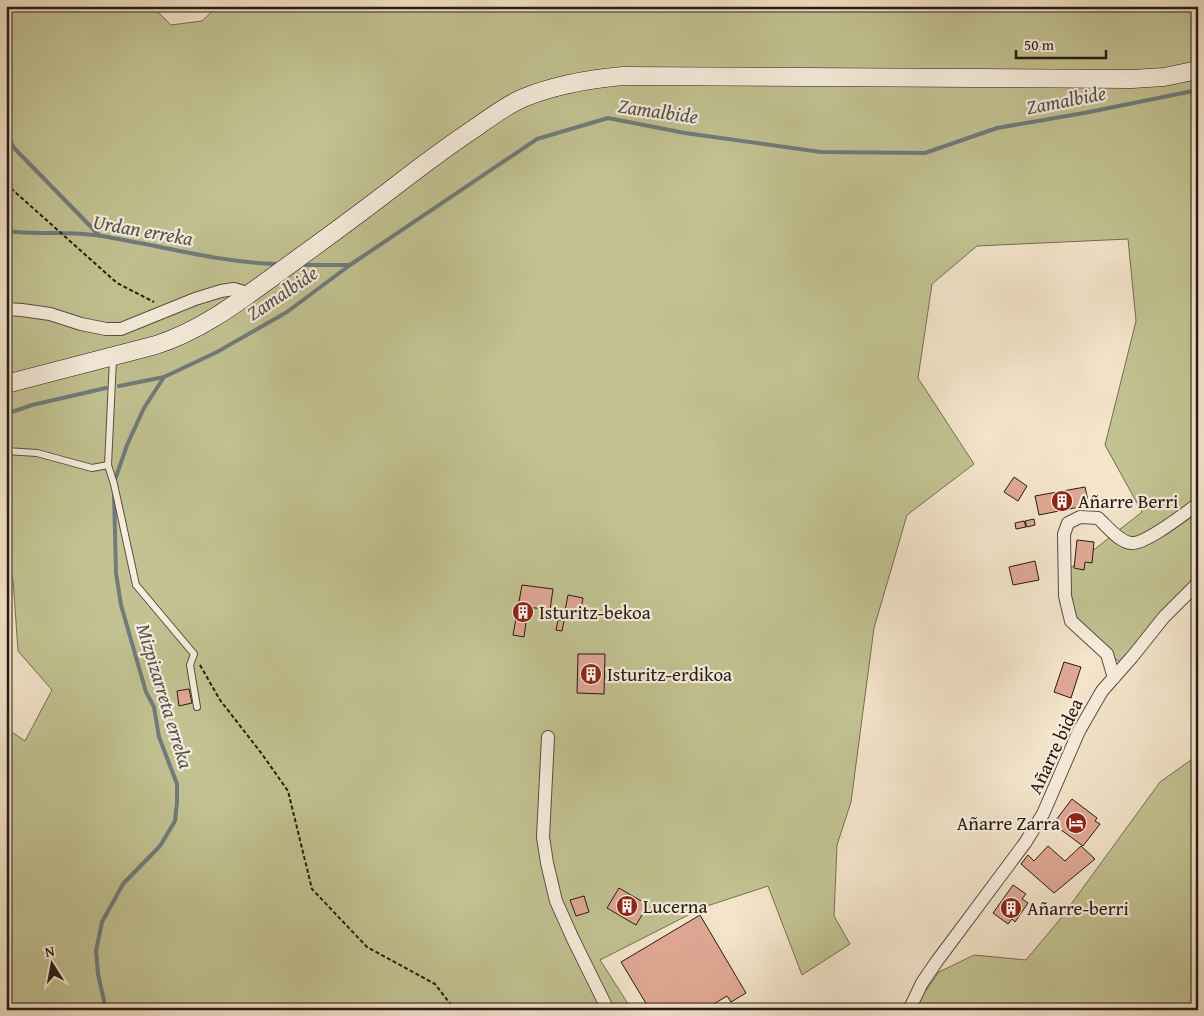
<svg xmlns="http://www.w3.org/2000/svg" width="1204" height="1016" font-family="'Gentium Book Plus',serif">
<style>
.green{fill:#c2c292;stroke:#746e53}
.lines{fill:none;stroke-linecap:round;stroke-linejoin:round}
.stream{stroke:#707b7c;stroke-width:4}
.building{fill:#dfa894;stroke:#261b14}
.service-casing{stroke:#594d42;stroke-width:8}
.minor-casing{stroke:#594d42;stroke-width:14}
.secondary-casing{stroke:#261b14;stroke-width:19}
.path{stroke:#261b14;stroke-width:2;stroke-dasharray:4 2.5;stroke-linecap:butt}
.service{stroke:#f7eddd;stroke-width:6}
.minor{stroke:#f7eddd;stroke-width:12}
.secondary{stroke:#f7eddd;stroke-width:18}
.labels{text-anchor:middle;stroke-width:4.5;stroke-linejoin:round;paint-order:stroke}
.poi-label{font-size:19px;fill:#261b14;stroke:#f7eddd;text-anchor:start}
.street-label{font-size:19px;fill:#261b14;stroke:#f7eddd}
.water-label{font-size:20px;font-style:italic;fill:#515351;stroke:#f7eddd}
</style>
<rect width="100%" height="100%" fill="#f3e4ca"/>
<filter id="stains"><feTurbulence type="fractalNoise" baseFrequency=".004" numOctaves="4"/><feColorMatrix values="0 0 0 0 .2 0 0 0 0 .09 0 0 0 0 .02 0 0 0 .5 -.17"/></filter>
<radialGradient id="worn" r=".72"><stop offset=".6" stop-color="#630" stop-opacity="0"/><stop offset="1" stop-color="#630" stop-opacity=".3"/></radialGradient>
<path class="green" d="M6,6H152L171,25L202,21L218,6H1198V587L1125,667L1074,622L1063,574L1142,512L1105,445L1136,321L1128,239L977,246L932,284L918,378L974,464L907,515L874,628L851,802L837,845L834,916L850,944L802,975L768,886L704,907L600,960L632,1010H6V728L25,741L52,690L18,651L13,579L6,574Z
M1198,755V1010H912L939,972L974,955L1026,960L1061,918L1160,782Z"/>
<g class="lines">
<path class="stream" d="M6,134L14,148L99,235
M6,231C38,235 71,231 101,236C159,245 216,262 275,264
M305,265H350
M119,386L164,377L217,352L287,312L350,265L537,139L608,118L685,133L821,152L925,153L997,128L1084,113L1198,90
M6,414L32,405L106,388
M114,483L127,445L144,408L164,377
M106,1010L98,974L96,951L102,922L123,884L160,846L175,821L177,802V784L159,737L154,707L146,692L121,605L116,573L114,493"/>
</g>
<path class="building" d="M1014,477L1027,486L1018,501L1004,492Z
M1085,487L1089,505L1039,515L1035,496Z
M1034,519L1035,525L1027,527L1025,521Z
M1024,521L1026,527L1016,529L1015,523Z
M1077,540L1094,542L1092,563L1085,562L1084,570L1074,568Z
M1035,561L1039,580L1013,585L1009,567Z
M522,585L553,589L550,610L528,607L524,637L513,635Z
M568,595L583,598L579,619L564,616Z
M558,620L564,621L562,631L556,630Z
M578,654H605L604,694L577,693Z
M1064,662L1081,667L1071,698L1054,692Z
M189,689L192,703L179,706L177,691Z
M1072,799L1097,818L1095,821L1100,824L1083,846L1053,824Z
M1048,846L1065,861L1081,846L1095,859L1054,893L1021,864L1028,855L1034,861Z
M1013,885L1026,894L1022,899L1028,903L1015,922L1012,919L1008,924L993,913Z
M619,888L648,905L636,925L607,908Z
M584,896L589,912L576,916L570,900Z
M700,915L746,993L731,1002L727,996L704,1010H650L621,962Z"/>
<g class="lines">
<g class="service-casing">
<path id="service" d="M113,359L108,465L114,484L136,585L194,654L190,665L197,707
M6,451L37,453L92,468L108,465"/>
</g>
<g class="minor-casing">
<path id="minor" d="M6,309L22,310L50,314L81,324L106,329H121L195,299L221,291L234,289L250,294
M1114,678L1107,654L1071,621L1065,596L1064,534L1068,523L1080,517L1098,518C1107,526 1119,542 1131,543C1145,545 1185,513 1198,504
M548,737L543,837L547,863L556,901L573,939L608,1010
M909,1010L922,983L937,961L1025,843L1043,814L1079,731L1102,691L1132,657L1164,617L1198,583"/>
</g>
<g class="secondary-casing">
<path id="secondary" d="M6,384L156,345C200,331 237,303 274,276C315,246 357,216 398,184C424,164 451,144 478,126C492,116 507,105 523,98C555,85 588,79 623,76L1132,79L1164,77L1198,70"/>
</g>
<path class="path" d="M6,184L117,283L154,302
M200,665L220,700L262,754L288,791L312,889L367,947L435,984L455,1010"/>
<use href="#service" class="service"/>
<use href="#minor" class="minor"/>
<use href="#secondary" class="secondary"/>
</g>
<defs>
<g id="building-disc" transform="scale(1.125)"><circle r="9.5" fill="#8f2418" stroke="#f7eddd"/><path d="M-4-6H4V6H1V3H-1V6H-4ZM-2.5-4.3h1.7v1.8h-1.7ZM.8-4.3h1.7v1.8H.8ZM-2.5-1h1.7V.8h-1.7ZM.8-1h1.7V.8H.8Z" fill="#fff"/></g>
<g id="hotel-disc" transform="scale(1.125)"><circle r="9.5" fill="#8f2418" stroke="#f7eddd"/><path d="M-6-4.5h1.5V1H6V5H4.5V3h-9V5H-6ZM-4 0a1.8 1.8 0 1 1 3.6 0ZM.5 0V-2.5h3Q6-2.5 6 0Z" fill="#fff"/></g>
</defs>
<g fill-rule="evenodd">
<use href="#building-disc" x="1062" y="501"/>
<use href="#building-disc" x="523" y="612"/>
<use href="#building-disc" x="591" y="674"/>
<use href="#hotel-disc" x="1076" y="823"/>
<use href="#building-disc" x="627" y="906"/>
<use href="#building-disc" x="1011" y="908"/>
</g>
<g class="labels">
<g class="poi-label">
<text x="1078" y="508">Añarre Berri</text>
<text x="539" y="619">Isturitz-bekoa</text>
<text x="607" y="681">Isturitz-erdikoa</text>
<text x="1060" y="830" text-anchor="end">Añarre Zarra</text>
<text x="643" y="913">Lucerna</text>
<text x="1027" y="915">Añarre-berri</text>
</g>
<g class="street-label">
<text transform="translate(1055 746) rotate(-65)" y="7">Añarre bidea</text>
</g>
<g class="water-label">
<text transform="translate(1066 100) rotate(-11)" y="7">Zamalbide</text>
<text transform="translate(658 111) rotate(8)" y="7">Zamalbide</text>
<text transform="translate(143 230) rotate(10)" y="7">Urdan erreka</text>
<text transform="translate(282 293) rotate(-34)" y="7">Zamalbide</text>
<text transform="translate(165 696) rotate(73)" y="7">Mizpizarreta erreka</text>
</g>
</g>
<rect width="1204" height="1016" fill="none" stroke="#f3e4ca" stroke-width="25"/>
<rect x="8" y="8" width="1189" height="1001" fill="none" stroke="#261b14" stroke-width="2.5"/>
<rect x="12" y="12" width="1179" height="991" fill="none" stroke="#261b14"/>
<g transform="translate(52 964) rotate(349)" stroke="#f7eddd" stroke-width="4" paint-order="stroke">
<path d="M0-4L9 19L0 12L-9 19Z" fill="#261b14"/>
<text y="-8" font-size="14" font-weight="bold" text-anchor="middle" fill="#261b14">N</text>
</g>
<path d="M1016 50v8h90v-8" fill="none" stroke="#261b14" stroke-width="2.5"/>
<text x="1024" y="50" font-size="15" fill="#261b14" stroke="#f7eddd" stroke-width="4" paint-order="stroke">50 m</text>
<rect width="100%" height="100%" filter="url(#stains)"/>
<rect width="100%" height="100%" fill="url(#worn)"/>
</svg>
